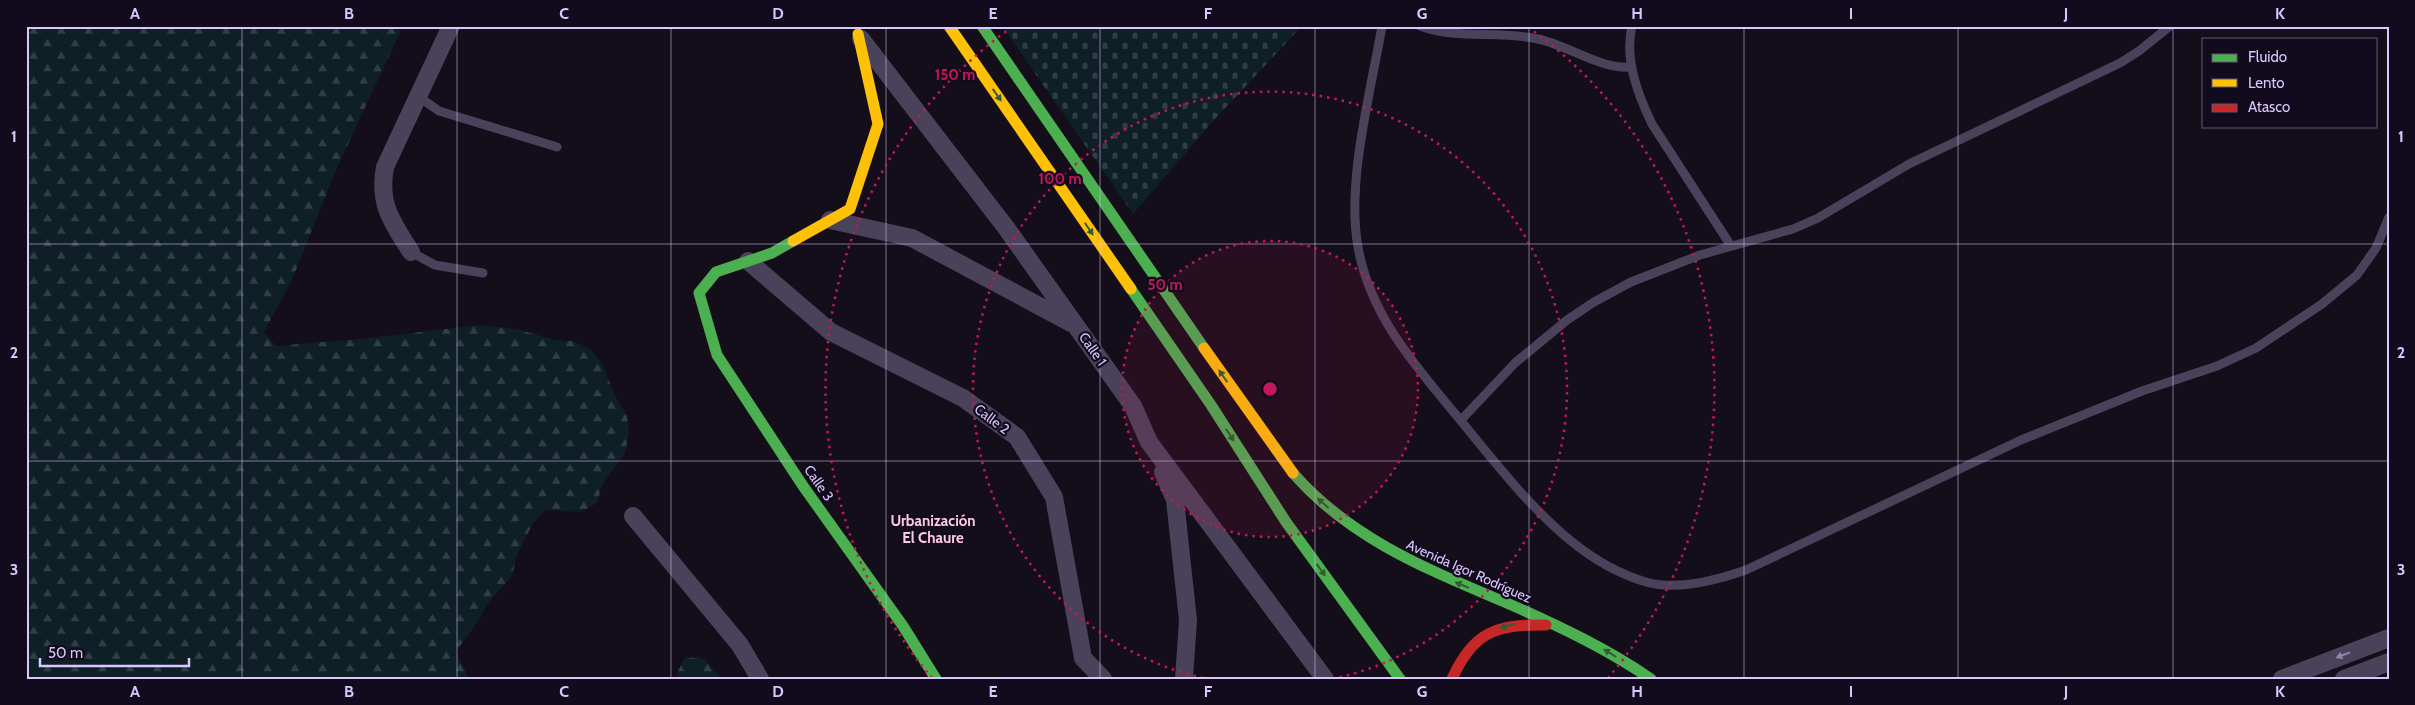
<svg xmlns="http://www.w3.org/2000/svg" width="2415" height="705" font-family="Cabin,sans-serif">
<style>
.forest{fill:url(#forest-firs)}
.cemetery{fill:url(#cemetery-stones)}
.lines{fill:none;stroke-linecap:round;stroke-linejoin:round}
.lane{stroke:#49425a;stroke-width:9}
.street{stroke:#49425a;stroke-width:18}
.fast{stroke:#4caf50;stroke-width:11}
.slow{stroke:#ffc107;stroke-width:11}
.jam{stroke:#c62828;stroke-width:11}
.oneway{fill:#2f5c36}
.oneway2{fill:#9284ac}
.grid{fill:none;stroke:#dbc7ff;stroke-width:1;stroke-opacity:0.55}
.ring{fill:none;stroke:#c2185b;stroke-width:2.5;stroke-dasharray:2.5 5}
.labels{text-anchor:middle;stroke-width:4.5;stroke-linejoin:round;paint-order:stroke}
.street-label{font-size:14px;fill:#dbc7ff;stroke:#120a1d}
.neighbourhood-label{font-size:15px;font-weight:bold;fill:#ffc9de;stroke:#120a1d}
.centre{fill:#c2185b;stroke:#120a1d;stroke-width:2.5}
.ring-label{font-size:15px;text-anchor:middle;font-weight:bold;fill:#c2185b;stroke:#120a1d;stroke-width:4.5;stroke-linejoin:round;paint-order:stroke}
.neatline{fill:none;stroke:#dbc7ff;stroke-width:2}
.grid-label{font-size:16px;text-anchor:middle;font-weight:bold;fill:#dbc7ff}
</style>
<defs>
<pattern id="forest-firs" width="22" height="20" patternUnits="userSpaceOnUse" patternTransform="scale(1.25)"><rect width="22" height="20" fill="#0e1f26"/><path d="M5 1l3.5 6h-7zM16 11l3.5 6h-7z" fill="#303e47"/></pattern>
<pattern id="cemetery-stones" width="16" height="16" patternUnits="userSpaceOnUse" patternTransform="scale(1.25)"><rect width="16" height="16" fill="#0e1f26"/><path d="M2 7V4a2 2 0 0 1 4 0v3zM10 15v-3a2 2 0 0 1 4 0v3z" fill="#303e47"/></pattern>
</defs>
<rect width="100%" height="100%" fill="#130e19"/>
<path class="forest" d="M26,26H403L336,170L292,280L264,332L276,346L370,338L479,325L517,329L555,340L573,341L590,349L602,363L616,398L627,415L629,434L625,453L602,485L597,503L581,512L546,510L533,523L517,555L512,576L487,604L479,619L456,652L469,679H26Z
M685,657L704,659L723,679H677V673Z"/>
<path class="cemetery" d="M1002,26H1302L1215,119L1133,214Z"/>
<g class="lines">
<path class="lane" d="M1382,26C1371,91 1346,182 1358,247C1371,322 1425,376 1470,432C1501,470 1533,510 1571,541C1593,559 1619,574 1646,582C1678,591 1717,580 1746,570L2021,440L2142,391L2217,366L2256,348L2322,304L2357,275L2376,248L2389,217
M1420,26C1458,40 1498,30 1538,39C1570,46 1601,70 1632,67
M1632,26C1624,59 1638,95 1652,124L1731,246
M419,97L439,111L557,147
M411,252L435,265L483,273
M1461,420L1515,363L1567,320L1594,302L1631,282L1700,255L1793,229L1818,218L1909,164L2120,63L2139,51L2170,26"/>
<path class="street" d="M861,39L1007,229L1133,406L1149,442L1325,679
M830,220L912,238L1071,323
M411,252C392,222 378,204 385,167L451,26
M748,261L831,332L963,398L1017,437L1054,497L1083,658L1103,679
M1163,472L1175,500L1188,620L1184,679
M633,516L740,645L760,679
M2282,679L2389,638
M2344,679L2389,662"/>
<path class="fast" d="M982,26L1204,348
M793,241L772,253L716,272L699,293L717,355L803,486L903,626L936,679
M1131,289L1211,405L1286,522L1400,679
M1293,473C1353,542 1435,572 1516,607C1563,628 1609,650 1651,679"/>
<path class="slow" d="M949,26L1131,289
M793,241L850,209L878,124L858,34
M1204,348L1293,473"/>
<path class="jam" d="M1452,679C1473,632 1496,624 1546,625"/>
</g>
<defs><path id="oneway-solid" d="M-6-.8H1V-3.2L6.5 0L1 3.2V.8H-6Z" transform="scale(1.25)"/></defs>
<g class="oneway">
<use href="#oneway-solid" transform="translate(997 95) rotate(55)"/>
<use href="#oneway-solid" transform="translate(1089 229) rotate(56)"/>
<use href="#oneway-solid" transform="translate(1223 376) rotate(-125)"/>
<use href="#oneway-solid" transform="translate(1230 435) rotate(57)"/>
<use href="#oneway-solid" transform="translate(1323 503) rotate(-139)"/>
<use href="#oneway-solid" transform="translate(1321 570) rotate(54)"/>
<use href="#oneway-solid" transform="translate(1462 585) rotate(-157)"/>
<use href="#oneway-solid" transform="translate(1507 626) rotate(165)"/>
<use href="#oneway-solid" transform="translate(1610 653) rotate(-148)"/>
</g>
<use class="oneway2" href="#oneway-solid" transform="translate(2343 655) rotate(159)"/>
<path class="grid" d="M242,26V679M457,26V679M671,26V679M886,26V679M1100,26V679M1315,26V679M1529,26V679M1744,26V679M1958,26V679M2173,26V679M26,244H2389M26,461H2389"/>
<circle cx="1270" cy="389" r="148" fill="#c2185b" fill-opacity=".12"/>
<g class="ring">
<circle cx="1270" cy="389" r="148"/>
<path d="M1203 678A297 297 0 1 1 1337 678"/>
<path d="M932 678A445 445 0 0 1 1012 27M1528 27A445 445 0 0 1 1608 678"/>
</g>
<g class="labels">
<g class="street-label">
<text transform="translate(1093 349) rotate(55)" y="5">Calle 1</text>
<text transform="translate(992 419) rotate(37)" y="5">Calle 2</text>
<text transform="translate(819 483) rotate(55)" y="5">Calle 3</text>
<text transform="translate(1469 571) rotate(24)" y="5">Avenida Igor Rodríguez</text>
</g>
<g class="neighbourhood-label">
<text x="933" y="526">Urbanización<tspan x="933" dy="17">El Chaure</tspan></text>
</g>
</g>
<circle cx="1270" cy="389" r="8" class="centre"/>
<g class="ring-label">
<text x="955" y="80">150 m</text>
<text x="1060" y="184">100 m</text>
<text x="1165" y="290">50 m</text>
</g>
<rect width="2415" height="705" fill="none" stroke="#120a1d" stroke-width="55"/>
<rect x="2202" y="38" width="175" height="90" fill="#120a1d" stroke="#625677"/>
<rect x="2212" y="54" width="25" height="8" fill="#4caf50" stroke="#625677"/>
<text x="2248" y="62" font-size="15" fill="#dbc7ff">Fluido</text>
<rect x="2212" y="79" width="25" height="8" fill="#ffc107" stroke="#625677"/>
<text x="2248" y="88" font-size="15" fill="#dbc7ff">Lento</text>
<rect x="2212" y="104" width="25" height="8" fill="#c62828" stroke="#625677"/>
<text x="2248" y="112" font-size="15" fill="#dbc7ff">Atasco</text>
<path d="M40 658v8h149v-8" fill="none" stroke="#dbc7ff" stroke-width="2.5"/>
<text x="48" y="658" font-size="15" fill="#dbc7ff" stroke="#120a1d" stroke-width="4" paint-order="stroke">50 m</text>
<rect x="28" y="28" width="2360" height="650" class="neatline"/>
<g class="grid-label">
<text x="135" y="19">A</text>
<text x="349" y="19">B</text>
<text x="564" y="19">C</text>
<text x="778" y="19">D</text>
<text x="993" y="19">E</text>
<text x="1208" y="19">F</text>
<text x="1422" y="19">G</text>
<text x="1637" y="19">H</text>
<text x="1851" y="19">I</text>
<text x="2066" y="19">J</text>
<text x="2280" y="19">K</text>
<text x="14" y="142">1</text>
<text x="2401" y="142">1</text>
<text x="14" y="358">2</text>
<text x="2401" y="358">2</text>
<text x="14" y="575">3</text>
<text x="2401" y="575">3</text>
<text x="135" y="697">A</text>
<text x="349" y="697">B</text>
<text x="564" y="697">C</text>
<text x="778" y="697">D</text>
<text x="993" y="697">E</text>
<text x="1208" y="697">F</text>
<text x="1422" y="697">G</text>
<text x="1637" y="697">H</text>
<text x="1851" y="697">I</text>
<text x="2066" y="697">J</text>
<text x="2280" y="697">K</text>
</g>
</svg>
